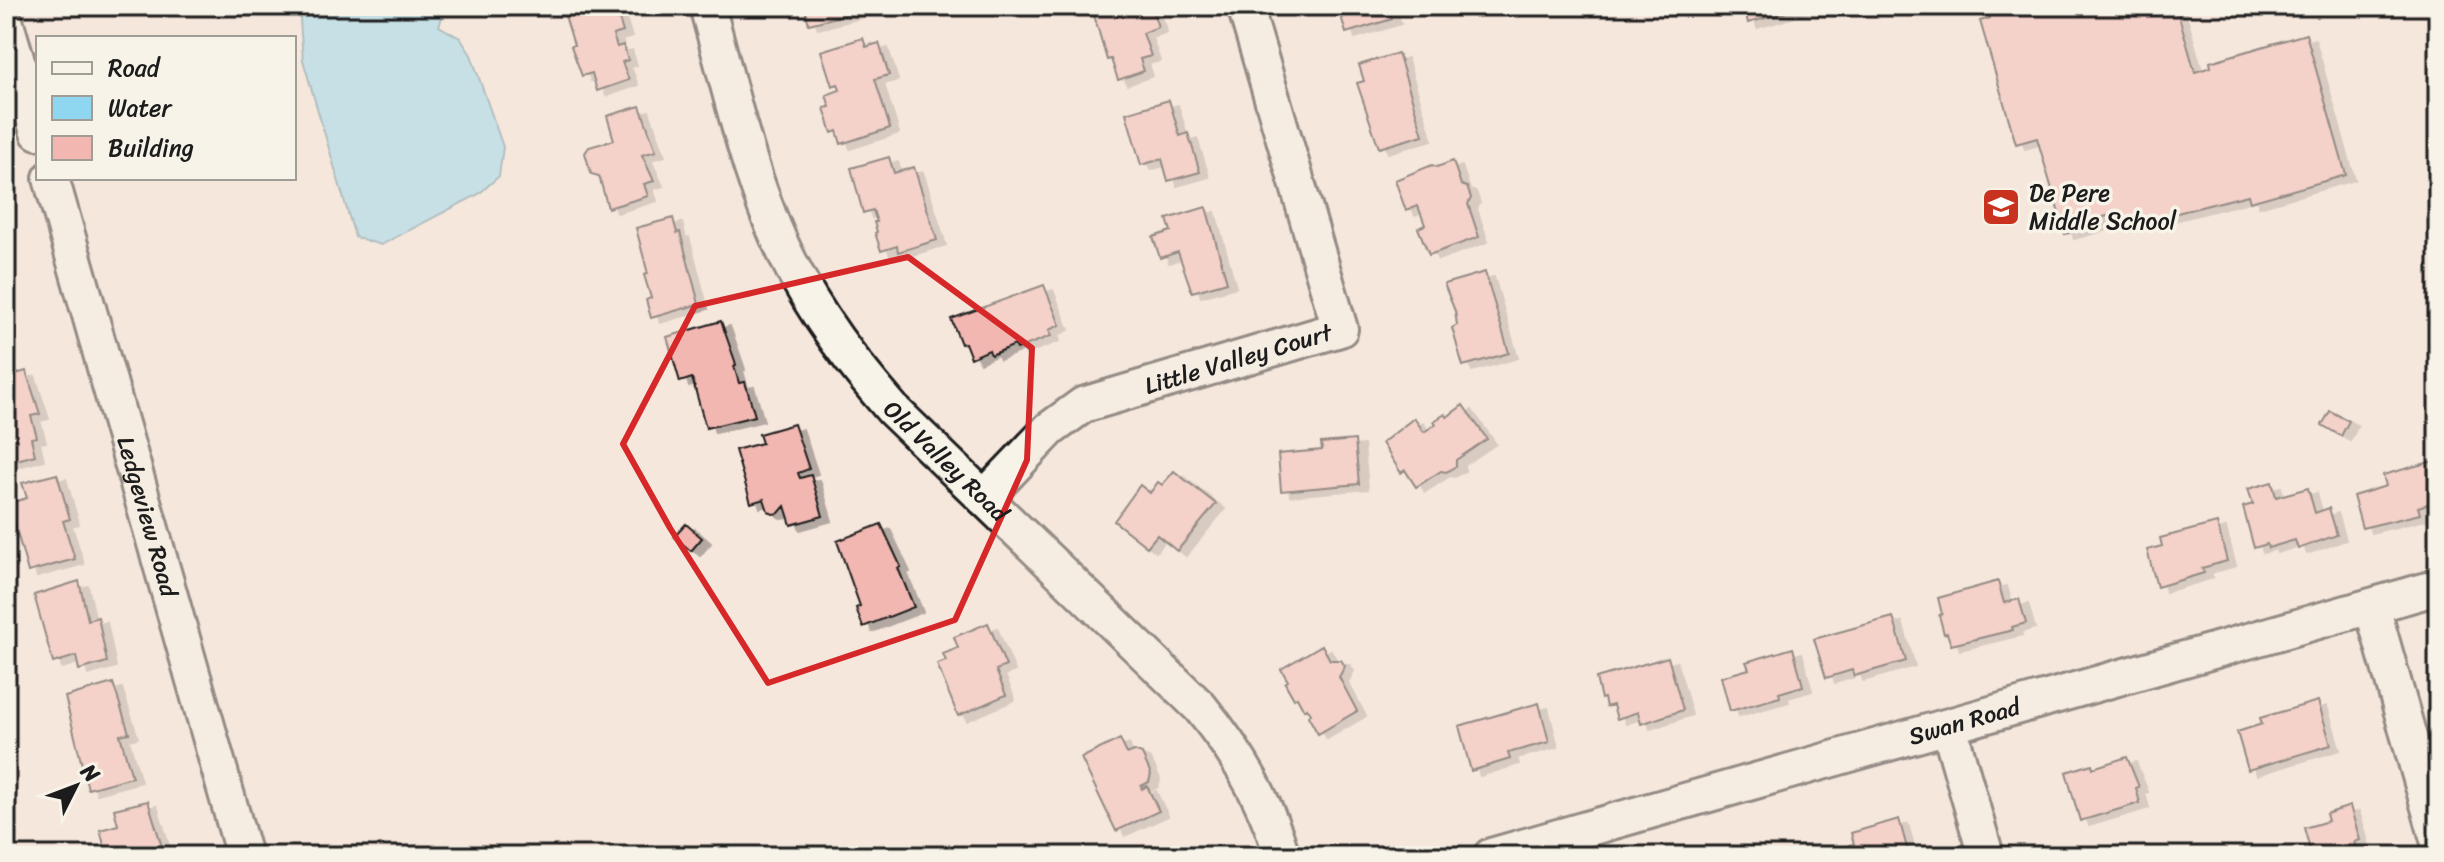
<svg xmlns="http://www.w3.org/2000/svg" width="2444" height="862" font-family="Sriracha,sans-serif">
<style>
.water{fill:#8fd7f1;stroke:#618c9c;stroke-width:2}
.building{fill:#f2b7b1;stroke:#1c1c1c;stroke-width:2;filter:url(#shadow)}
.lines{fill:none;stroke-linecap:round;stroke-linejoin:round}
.minor-casing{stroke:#1c1c1c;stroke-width:40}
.minor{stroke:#f7f3e8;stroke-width:34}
.marked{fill:none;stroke:#d62828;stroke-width:6;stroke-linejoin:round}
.labels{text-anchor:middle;stroke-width:7;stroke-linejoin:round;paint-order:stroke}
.poi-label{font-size:24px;fill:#1c1c1c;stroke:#f7f3e8;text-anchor:start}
.street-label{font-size:24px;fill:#1c1c1c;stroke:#f7f3e8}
</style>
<defs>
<filter id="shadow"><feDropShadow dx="9" dy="5" stdDeviation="0" flood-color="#0004"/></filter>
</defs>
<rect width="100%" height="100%" fill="#f6e7dd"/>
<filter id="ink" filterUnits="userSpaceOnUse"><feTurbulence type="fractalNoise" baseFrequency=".0125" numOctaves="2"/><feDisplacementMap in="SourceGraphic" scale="16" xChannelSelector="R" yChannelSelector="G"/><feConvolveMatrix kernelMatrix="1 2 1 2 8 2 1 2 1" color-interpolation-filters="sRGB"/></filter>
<g filter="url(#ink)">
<path class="water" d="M299,6H446L439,26L460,38L471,55L503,147L499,176L479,194L381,245L355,237L303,60Z"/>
<path class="building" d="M562,6H615L623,32L613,35L617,47L623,45L628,60L622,62L629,80L597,91L592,73L582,76L571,46L574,45Z
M804,6H851L852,13L809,24Z
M1122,6H1151L1158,27L1143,33L1151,56L1140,59L1144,71L1118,80L1111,59L1107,60L1094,15Z
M1338,6H1388L1392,19L1346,33Z
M1744,6H1807L1748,23Z
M1969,6H2176L2195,72L2211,67L2210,62L2306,34L2346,175L2250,202L2248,195L2122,227L2118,213L2100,218L2102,224L2065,234L2037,138L2016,144L1980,21L1990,18L1987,9L1980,11Z
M863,38L866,47L879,43L889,75L875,79L890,128L841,144L837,131L832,133L824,108L830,107L826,95L840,90L838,84L832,86L821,51Z
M1398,53L1423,135L1379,148L1357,83L1364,81L1359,65Z
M1169,100L1180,136L1188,133L1200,172L1168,181L1162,159L1141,165L1126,113Z
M640,106L656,151L642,155L654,181L644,184L648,196L608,208L599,176L591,174L585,153L589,147L614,140L607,116Z
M889,157L894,173L914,167L937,240L898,252L897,246L881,251L875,233L877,232L874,222H877L873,210L863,213L851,168Z
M1453,161L1461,185L1467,187L1471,198L1468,204L1479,237L1429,255L1418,228L1425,225L1418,206L1406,211L1395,180L1432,165L1437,167Z
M1206,207L1227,282L1192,292L1178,252L1160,258L1153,237L1171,231L1167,219Z
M673,218L677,233L680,232L699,304L651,318L646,300L651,298L644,275L648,274L636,228Z
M1485,272L1509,353L1463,366L1452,328L1457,325L1455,311L1444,284Z
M1044,285L1060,325L1049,330L1051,336L1017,349L1015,345L991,355L989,350L971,358L965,343L961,344L951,319Z
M721,321L735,361L736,365L734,366L739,383L745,382L755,416L706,428L692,378L680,382L667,337Z
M26,371L40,414L31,416L37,437L31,438L35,455L6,463V377Z
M1463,405L1487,439L1456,460V466L1446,472L1441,471L1416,487L1405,470L1401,473L1382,443L1414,418L1424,432L1436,424L1434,421L1445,414L1447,417Z
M2330,411L2349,421L2341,436L2322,425Z
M794,424L809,469L798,473L800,478L811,475L823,516L791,525L785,506L779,513L773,514L768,511L764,499L751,503L735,450L762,443L759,434Z
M1355,440L1359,484L1281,491L1278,454L1322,450L1321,443Z
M2434,461L2438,476V501L2418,507L2420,514L2362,528L2353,496L2386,486L2383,475Z
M1174,471L1216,504L1177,551L1157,535L1147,547L1114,521L1140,485L1150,493L1158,482L1162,485Z
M57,474L70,519L63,521L75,559L28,572L9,503L27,498L22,483Z
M2272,482L2276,497L2308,488L2315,513L2329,508L2337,535L2298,549L2295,540L2268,548L2267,544L2254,548L2243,507L2253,504L2248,489Z
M2217,523L2227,561L2202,568L2204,573L2157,587L2147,550L2162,546L2160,538Z
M686,524L702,538L691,551L674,537Z
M881,524L901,567L898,568L914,607L863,627L856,608L860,606L837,541Z
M79,581L88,620L98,617L107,662L79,670L76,656L53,663L34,595Z
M1998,581L2004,603L2019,599L2026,623L2012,627L2013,630L1951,645L1947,633L1944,634L1939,615L1942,614L1938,598Z
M1893,617L1906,661L1854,676L1852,670L1826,678L1814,639Z
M988,623L1006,666L996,670L1006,695L958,716L937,664L946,661L943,654L958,648L954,637Z
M1322,645L1330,660H1341L1345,666L1339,677L1357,711L1318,734L1308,716L1311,714L1307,708L1304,710L1297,697L1294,699L1285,683L1288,681L1281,669Z
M1793,648L1803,686L1779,693L1780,697L1730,711L1721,677L1749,669L1746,662Z
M1668,657L1683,710L1641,724L1638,712L1617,719L1613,705L1606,707L1604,698L1601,699L1596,678Z
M113,683L129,733L120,735L132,777L88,789L65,697Z
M2318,701L2331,745L2248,770L2237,732L2262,724L2260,718Z
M1539,703L1549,742L1508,753L1510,759L1471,771L1459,726Z
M1120,739L1127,754L1134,751L1142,754L1151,774L1149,782L1141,786L1142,789L1147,786L1159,811L1116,831L1081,758Z
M2127,757L2139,787L2136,788L2140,803L2080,821L2066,772L2092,764L2093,768Z
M148,801L162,847L154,849L155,856H107L100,830L118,825L114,809Z
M2350,806L2360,840L2354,842L2359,856H2312L2304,828L2328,821L2326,814Z
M1899,819L1909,855L1852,856L1849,845L1854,844L1851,833Z"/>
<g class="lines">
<g class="minor-casing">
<g id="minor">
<path id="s1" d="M707,6C731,91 749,182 789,261C816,316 853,364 893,410L1200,707C1237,752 1266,800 1282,856"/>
<path d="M6,24L38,132"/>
<path id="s2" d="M51,178L244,856"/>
<path id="s3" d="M984,498L1050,429L1083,405L1340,329L1245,6"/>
<path d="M2372,607L2438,839"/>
<path d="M1949,727L1986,856"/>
<path id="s4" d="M1491,856L2438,587"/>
</g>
</g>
<use href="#minor" class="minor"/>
</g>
</g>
<path d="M0 0H2444V862H0ZM908,257L1032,348L1027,460L955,620L768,683L670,528L623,444L695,306Z" fill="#f6e7dd" fill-opacity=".55" fill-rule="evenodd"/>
<path class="marked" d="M908,257L1032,348L1027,460L955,620L768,683L670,528L623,444L695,306Z"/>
<defs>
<g id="school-square" transform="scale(2)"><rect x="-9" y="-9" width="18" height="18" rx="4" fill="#c8321e" stroke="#f7f3e8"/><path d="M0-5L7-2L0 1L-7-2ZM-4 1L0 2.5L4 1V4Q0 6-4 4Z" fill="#fff"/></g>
</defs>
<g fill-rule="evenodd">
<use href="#school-square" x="2001" y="207"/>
</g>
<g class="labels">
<g class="poi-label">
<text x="2029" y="201">De Pere<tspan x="2029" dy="28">Middle School</tspan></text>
</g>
<g class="street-label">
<text dy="8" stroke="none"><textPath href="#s3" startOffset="298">Little Valley Court</textPath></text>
<text dy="8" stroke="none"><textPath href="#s1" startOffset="524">Old Valley Road</textPath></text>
<text dy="8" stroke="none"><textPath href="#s2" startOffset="352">Ledgeview Road</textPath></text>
<text dy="8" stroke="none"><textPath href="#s4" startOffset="492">Swan Road</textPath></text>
</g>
</g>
<rect width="2444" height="862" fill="none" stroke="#f7f3e8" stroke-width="32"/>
<rect x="16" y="16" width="2412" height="830" fill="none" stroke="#1c1c1c" stroke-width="3" filter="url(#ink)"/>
<rect x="36" y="36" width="260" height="144" fill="#f7f3e8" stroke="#9f9d96" stroke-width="2"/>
<rect x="52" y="62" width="40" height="12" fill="#f7f3e8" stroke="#9f9d96" stroke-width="2"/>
<text x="108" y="76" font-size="24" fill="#1c1c1c">Road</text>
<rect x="52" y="96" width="40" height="24" fill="#8fd7f1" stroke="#9f9d96" stroke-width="2"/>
<text x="108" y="116" font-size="24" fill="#1c1c1c">Water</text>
<rect x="52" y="136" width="40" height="24" fill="#f2b7b1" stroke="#9f9d96" stroke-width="2"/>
<text x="108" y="156" font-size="24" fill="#1c1c1c">Building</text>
<g transform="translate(76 786) rotate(48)" stroke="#f7f3e8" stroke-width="6" paint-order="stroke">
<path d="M0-6L14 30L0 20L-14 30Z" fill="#1c1c1c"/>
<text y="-12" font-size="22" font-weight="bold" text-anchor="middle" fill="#1c1c1c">N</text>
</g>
</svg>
